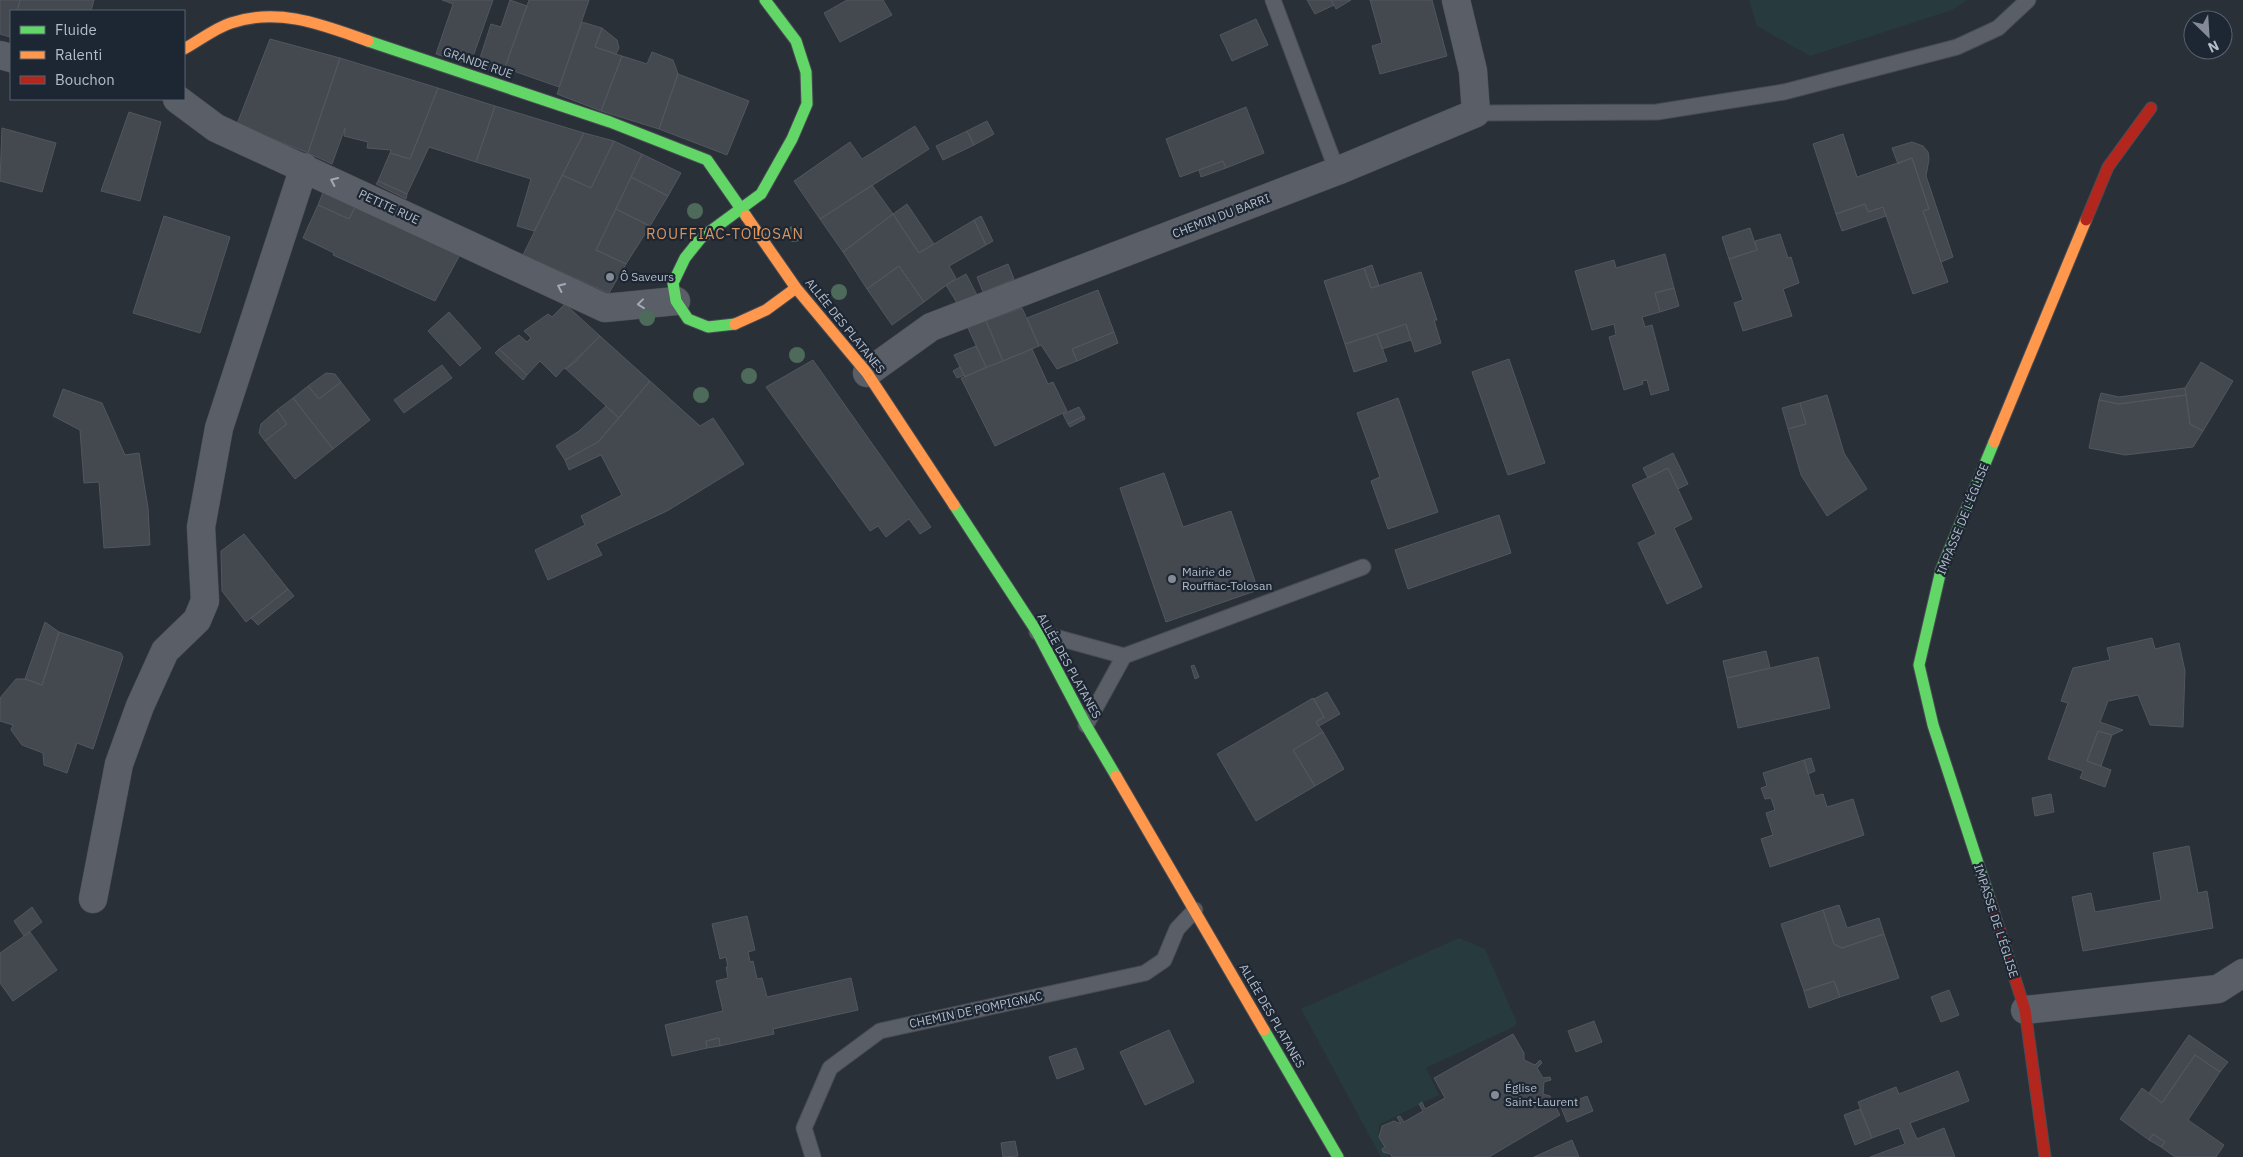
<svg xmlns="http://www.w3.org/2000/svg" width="2243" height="1157" font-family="'IBM Plex Sans',sans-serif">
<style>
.green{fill:#273a3e}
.building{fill:#444950;stroke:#52575f}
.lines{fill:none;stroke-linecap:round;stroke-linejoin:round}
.lane-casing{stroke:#484c53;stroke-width:17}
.street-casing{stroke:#484c53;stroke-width:29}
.fast-casing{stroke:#484c53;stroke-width:13}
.slow-casing{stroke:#484c53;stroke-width:13}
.jam-casing{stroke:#484c53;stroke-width:13}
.lane{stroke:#5a5e66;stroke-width:15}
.street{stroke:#5a5e66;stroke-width:28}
.fast{stroke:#63d668;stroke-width:11}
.slow{stroke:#ff974d;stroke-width:11}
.jam{stroke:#b3261e;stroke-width:11}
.tree{fill:#4e6a5a}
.oneway{stroke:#a2a9b5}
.poi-dot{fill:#848b96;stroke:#1d2633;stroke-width:2}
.labels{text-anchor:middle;stroke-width:4.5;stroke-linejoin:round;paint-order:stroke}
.street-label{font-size:12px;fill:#b4bcc9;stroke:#1d2633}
.poi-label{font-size:12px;fill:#b4bcc9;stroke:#1d2633;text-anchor:start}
.quarter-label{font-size:15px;letter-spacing:1px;fill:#d59563;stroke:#1d2633}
</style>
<rect width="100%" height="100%" fill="#2a3038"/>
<path class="green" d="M1749,0H1967L1952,10L1810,56L1757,26Z
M1459,938L1485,949L1517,1023L1515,1026L1426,1068L1439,1095L1380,1124L1378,1133L1389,1157H1381L1301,1009Z"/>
<path class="building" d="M0,0H20L17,11H11L10,37L0,34Z
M20,0H94L91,11H17Z
M442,0H493L470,65L436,54L453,4Z
M510,0L527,6L502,75L477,67L491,24L501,27Z
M529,0H589L559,87L505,68Z
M847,0H883L892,15L840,42L824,13Z
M1307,0H1331L1334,5L1315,14Z
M1331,0H1351L1336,9Z
M1370,0H1432L1447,56L1380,74L1372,46L1382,43Z
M1256,19L1268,45L1232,61L1220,35Z
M582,22L602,28L595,47L622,56L601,111L557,94Z
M602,28L617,40L619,48L616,54L595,47Z
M270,39L340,58L308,153L237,124Z
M652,52L673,60L678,74L659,129L601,111L622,56L647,64Z
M340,58L438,88L410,159L390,153L391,150L367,148L368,142L344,136L345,128L332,164L308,153Z
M678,74L749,101L727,155L659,129Z
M438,88L495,106L476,162L429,147L407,194L378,181L390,153L410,159Z
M495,106L584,133L534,231L517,226L531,179L476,162Z
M1246,107L1264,153L1226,168L1223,161L1180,177L1166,139Z
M129,112L161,122L140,201L101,191Z
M987,121L994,134L974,145L967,131Z
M915,126L929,149L820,219L794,181L850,142L862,159Z
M2,128L56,143L42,192L0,181Z
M967,131L974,145L943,160L936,146Z
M584,133L614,141L591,188L562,175Z
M1843,134L1857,177L1912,158L1929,209L1923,211L1948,282L1913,294L1883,207L1868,212L1865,204L1836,214L1813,144Z
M614,141L642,154L596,250L626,264L609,293L523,255L562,175L591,188Z
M1912,142L1923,146L1928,152L1929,159L1926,176L1953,257L1941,262L1923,211L1929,209L1912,158L1898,164L1892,148Z
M642,154L681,173L668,196L631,177Z
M1223,161L1226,168L1201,177L1199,170Z
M631,177L668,196L650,226L616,209Z
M378,181L407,194L406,199L376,184Z
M872,185L893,214L843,252L820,219Z
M324,190L356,205L349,219L318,205Z
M357,202L462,251L435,301L333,255L334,253L303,238L318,205L349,219Z
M907,204L934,244L919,253L893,214Z
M1865,204L1868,212L1883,207L1886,216L1842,231L1836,214Z
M616,209L650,226L626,264L596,250Z
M893,214L919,253L974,220L986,245L949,266L956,278L924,302L899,266L867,289L843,252Z
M164,216L230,237L200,333L133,313Z
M981,216L993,241L986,245L974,220Z
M1750,228L1757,250L1729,259L1722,237Z
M1780,234L1788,258L1791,257L1799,283L1783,289L1792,316L1743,331L1734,303L1743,300L1729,259L1757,250L1755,241Z
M1665,254L1674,288L1655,293L1660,312L1642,317L1645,327L1652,325L1669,390L1651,395L1647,380L1642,381L1643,384L1624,390L1609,337L1616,335L1614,324L1592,330L1575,271L1614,260L1616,268Z
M1008,264L1014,279L983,292L977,277Z
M1372,265L1379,286L1371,288L1364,268Z
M899,266L924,302L892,325L867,289Z
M1364,268L1371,288L1421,272L1437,320H1434L1441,343L1415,352L1406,324L1345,344L1324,281Z
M966,274L977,295L957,303L946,285Z
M1674,288L1679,306L1660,312L1655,293Z
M1098,290L1114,332L1072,349L1077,361L1057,369L1041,345L1039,346L1027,318Z
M565,304L600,336L575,362L566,369L564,368L556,377L540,361L527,375L499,349L519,335L527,342L531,338L524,331L548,314L552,317Z
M1022,308L1039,346L1003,361L986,321Z
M449,312L481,348L460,366L428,331Z
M986,321L1003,361L986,367L968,328Z
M1406,324L1411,340L1382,349L1377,334Z
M1114,332L1118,343L1077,361L1072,349Z
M1377,334L1387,361L1354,372L1345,344Z
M600,336L650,381L619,418L566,369Z
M976,346L986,367L965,377L954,355Z
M499,349L527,375L523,380L495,353Z
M1032,349L1048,384L1053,382L1067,411L995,446L961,378Z
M1509,359L1545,463L1508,475L1472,372Z
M813,360L931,527L920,534L909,519L886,537L878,526L870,531L766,387Z
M2201,362L2233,381L2203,431L2190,424L2185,388Z
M442,365L452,378L404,413L394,400Z
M960,367L964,375L957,378L953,371Z
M326,373L335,374L341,382L319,399L308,386Z
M650,381L700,426L713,418L744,464L667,511L596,544L602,555L548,580L535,550L585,525L581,516L622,495L601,455L569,470L565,460L598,442Z
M341,382L370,420L333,449L293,398L308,386L319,399Z
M2185,388L2186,395L2119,404L2099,400L2101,393L2119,397Z
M63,389L102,403L125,455L139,453L148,508L150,545L104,548L99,482L84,483L80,430L53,416Z
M1827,395L1844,453L1867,489L1827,516L1801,475L1788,429L1806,424L1800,403Z
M2186,395L2190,424L2203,431L2193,447L2125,455L2089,448L2099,400L2119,404Z
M293,398L333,449L295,479L265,441L287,424L277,410Z
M1398,398L1438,512L1388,529L1371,481L1380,477L1357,413Z
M1800,403L1806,424L1788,429L1782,408Z
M606,406L619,418L598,442L565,460L556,446L579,431Z
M1079,407L1084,416L1068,424L1063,414Z
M277,410L287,424L265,441L259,433L261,424Z
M1084,416L1085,419L1070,427L1068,424Z
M1673,453L1688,484L1678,489L1668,468L1648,478L1643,468Z
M1668,468L1692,519L1674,528L1702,587L1667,604L1638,543L1656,534L1632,485Z
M1164,473L1183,527L1231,511L1258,590L1166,622L1120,488Z
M1499,515L1511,553L1408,589L1395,550Z
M244,534L288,589L246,622L222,591L221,551Z
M288,589L294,596L258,625L251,618Z
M45,622L59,632L42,685L25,679Z
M59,632L121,653L123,657L93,749L77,743L67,773L44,765L43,753L22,745L11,730L13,725L0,721V698L16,679H25L42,685Z
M2152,638L2155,649L2179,643L2185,671L2183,727L2150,725L2138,695L2108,701L2100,722L2123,730L2112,735L2098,731L2087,761L2111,770L2105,787L2080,778L2083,771L2048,759L2068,703L2061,701L2073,668L2110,660L2107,648Z
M1766,651L1770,668L1727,678L1723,661Z
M1818,657L1830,708L1738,728L1727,678Z
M1194,665L1199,677L1195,679L1191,666Z
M1327,692L1340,714L1319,726L1316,722L1324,717L1314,699Z
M1313,698L1324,717L1316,722L1323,732L1293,750L1315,786L1256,821L1217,754Z
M2098,731L2112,735L2101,766L2087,761Z
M1323,732L1344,769L1315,786L1293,750Z
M1811,758L1815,771L1808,774L1804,760Z
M1804,760L1815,796L1823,794L1827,807L1853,799L1864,835L1770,867L1761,839L1773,835L1766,813L1775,810L1771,798L1765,799L1761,788L1767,786L1763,773Z
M2051,794L2054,812L2035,816L2032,798Z
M2189,846L2198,893L2207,891L2213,928L2083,951L2072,897L2091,893L2095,912L2161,900L2153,853Z
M1839,905L1847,928L1879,918L1884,934L1842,948L1834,944L1823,910Z
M32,907L42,922L24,936L14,921Z
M1823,910L1834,944L1842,948L1884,934L1899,978L1840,997L1834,981L1804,991L1781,924Z
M747,916L755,950L748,952L750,962L753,961L757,979L762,978L767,997L851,978L858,1010L773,1029L774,1034L720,1046L719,1038L706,1041L707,1048L672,1056L665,1025L723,1011L716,981L728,978L726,967H728L726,957L720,959L712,924Z
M30,932L57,970L13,1001L0,983V953Z
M1834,981L1840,997L1809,1008L1804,991Z
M1949,990L1959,1015L1941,1022L1931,997Z
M1594,1021L1602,1042L1576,1052L1568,1031Z
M1169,1030L1194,1082L1145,1105L1120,1052Z
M1513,1034L1524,1053V1060L1535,1065L1540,1060L1542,1063L1537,1068L1543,1078L1550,1077L1551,1080L1544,1082L1543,1094L1550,1096L1560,1115L1489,1157H1392L1390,1154L1383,1152L1382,1149L1385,1147L1379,1137L1382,1126L1394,1121L1401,1124L1397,1117L1400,1116L1404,1122L1423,1111L1419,1104L1422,1102L1425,1109L1445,1098L1434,1078Z
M2189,1035L2228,1062L2220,1072L2195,1055L2162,1103L2149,1093Z
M719,1038L720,1046L707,1048L706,1041Z
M1076,1048L1084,1069L1057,1079L1049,1057Z
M2195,1055L2220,1072L2188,1120L2224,1145L2216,1157H2175L2161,1147L2165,1142L2153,1134L2149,1140L2120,1119L2142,1088L2162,1103Z
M1958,1071L1969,1101L1910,1123L1917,1139L1944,1128L1955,1157H1870L1905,1144L1899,1128L1872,1138L1858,1102L1896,1087L1899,1094Z
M1587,1096L1593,1111L1567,1122L1561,1107Z
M1860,1109L1872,1138L1855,1145L1844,1115Z
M2153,1134L2165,1142L2161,1147L2149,1140Z
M1572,1140L1579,1157H1534Z
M1015,1141L1018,1156L1003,1157L1001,1143Z"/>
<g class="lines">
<g class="lane-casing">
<path id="lane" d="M1273,0L1337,171
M1476,113L1657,112L1784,92L1957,47L1998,28L2028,0
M1037,632L1124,656
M1086,725L1124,656L1363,567
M813,1157L804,1128L830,1068L880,1031L1145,973L1164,960L1177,929L1195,910"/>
</g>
<g class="street-casing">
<path id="street" d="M0,55L11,58
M177,99L216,128L605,308L676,301
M867,373L931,327L1337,171L1476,113L1473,71L1456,0
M93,899L119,764L140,706L165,651L197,620L205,601L201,527L219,428L304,167
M2025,1010L2218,989L2243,973"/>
</g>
<g class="fast-casing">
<path id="fast" d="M368,41L610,122L707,160L746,216
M735,324L708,327L688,319L676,301L673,283L685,258L701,238L761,194L792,139L807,104L806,72L796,41L765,0
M954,505L1037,632L1086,725L1116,776
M1990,900L1933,725L1919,665L1941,570L1994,442
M1264,1030L1338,1157"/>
</g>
<g class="slow-casing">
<path id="slow" d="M184,49C199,41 215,28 231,23C279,7 323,25 368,41
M746,216L796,288L867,373L954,505
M735,324L766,310L796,288
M1994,442L2086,220
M1116,776L1264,1030"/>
</g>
<g class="jam-casing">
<path id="jam" d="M2086,220L2108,167L2151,108
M1990,900L2025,1010L2045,1157"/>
</g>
<use href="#lane" class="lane"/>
<use href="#street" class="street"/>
<use href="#fast" class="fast"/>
<use href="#slow" class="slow"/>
<use href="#jam" class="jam"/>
</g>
<g class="tree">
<circle cx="695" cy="211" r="8"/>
<circle cx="794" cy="234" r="8"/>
<circle cx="839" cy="292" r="8"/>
<circle cx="647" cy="318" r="8"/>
<circle cx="797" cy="355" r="8"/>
<circle cx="749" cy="376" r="8"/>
<circle cx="701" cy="395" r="8"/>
</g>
<defs><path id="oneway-chevron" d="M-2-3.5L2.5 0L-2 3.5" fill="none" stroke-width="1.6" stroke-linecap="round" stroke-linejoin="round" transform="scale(1.25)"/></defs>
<g class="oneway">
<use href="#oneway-chevron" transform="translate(334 181) rotate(-155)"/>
<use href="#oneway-chevron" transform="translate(561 287) rotate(-155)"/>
<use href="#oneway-chevron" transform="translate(641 304) rotate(174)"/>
</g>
<g class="poi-dot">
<circle cx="610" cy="277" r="5"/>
<circle cx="1172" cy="579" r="5"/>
<circle cx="1495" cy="1095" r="5"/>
</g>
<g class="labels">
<g class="street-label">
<text transform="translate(478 63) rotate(19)" y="4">GRANDE RUE</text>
<text transform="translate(389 207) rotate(25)" y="4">PETITE RUE</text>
<text transform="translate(1221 216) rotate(-21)" y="4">CHEMIN DU BARRI</text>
<text transform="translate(845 326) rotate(51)" y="4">ALLÉE DES PLATANES</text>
<text transform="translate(1963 519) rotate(-68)" y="4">IMPASSE DE L'ÉGLISE</text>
<text transform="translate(1069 666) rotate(61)" y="4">ALLÉE DES PLATANES</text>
<text transform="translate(1996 921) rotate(72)" y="4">IMPASSE DE L'ÉGLISE</text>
<text transform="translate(976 1010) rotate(-12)" y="4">CHEMIN DE POMPIGNAC</text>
<text transform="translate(1272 1016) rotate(60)" y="4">ALLÉE DES PLATANES</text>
</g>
<g class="poi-label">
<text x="620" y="281">Ô Saveurs</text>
<text x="1182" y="576">Mairie de<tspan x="1182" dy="14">Rouffiac-Tolosan</tspan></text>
<text x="1505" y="1092">Église<tspan x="1505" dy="14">Saint-Laurent</tspan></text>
</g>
<g class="quarter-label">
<text x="725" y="239">ROUFFIAC-TOLOSAN</text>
</g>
</g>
<rect x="10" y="10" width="175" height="90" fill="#1d2633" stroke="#59626f"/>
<rect x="20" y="26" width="25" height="8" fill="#63d668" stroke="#59626f"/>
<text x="55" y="35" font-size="15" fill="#b4bcc9">Fluide</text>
<rect x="20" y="51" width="25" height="8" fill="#ff974d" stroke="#59626f"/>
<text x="55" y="60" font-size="15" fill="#b4bcc9">Ralenti</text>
<rect x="20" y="76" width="25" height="8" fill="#b3261e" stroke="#59626f"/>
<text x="55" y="85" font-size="15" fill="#b4bcc9">Bouchon</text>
<g transform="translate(2208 35) rotate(155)"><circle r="24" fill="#1d2633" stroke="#59626f"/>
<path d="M0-4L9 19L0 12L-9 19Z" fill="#848b96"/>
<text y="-8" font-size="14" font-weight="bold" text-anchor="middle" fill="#b4bcc9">N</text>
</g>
</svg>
